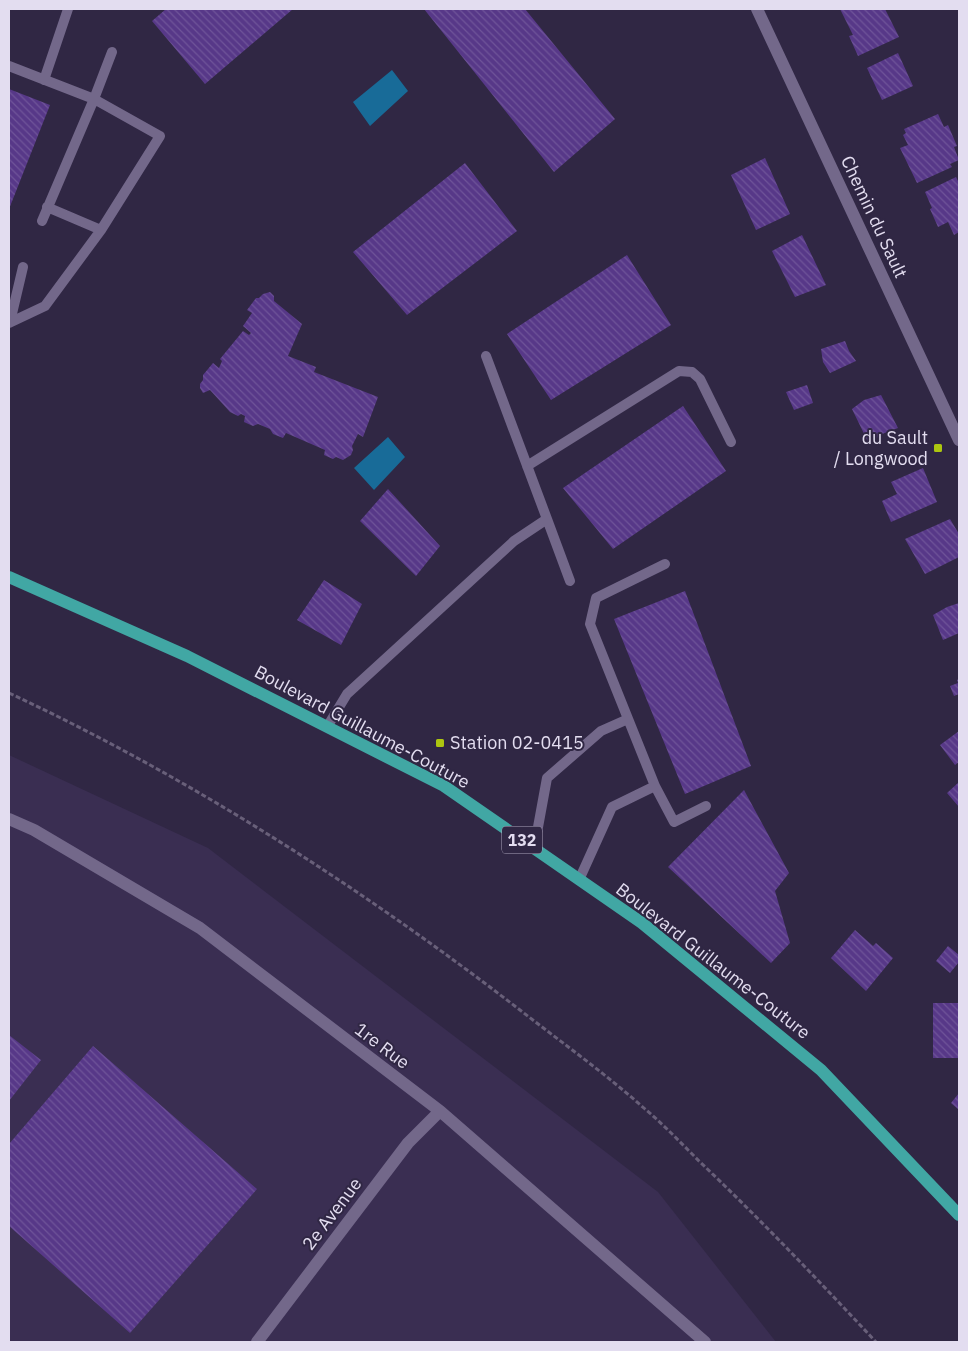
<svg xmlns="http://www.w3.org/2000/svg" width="968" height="1351" font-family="'IBM Plex Sans',sans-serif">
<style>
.built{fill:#3a2e52}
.water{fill:#186b98}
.building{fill:url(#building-back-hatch)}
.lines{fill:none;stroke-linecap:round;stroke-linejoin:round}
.path{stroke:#685f79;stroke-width:3;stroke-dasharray:5 2.5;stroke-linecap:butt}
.service{stroke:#73688a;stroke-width:10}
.minor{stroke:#73688a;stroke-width:12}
.tertiary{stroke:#73688a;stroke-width:12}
.primary{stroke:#41a7a4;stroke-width:12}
.poi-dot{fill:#adc610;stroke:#302744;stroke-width:2}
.labels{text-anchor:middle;stroke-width:4;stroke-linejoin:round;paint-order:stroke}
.shield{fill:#302744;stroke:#ada6bc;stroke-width:1}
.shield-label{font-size:16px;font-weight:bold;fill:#e3ddf0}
.street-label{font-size:18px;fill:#e3ddf0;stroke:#302744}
.poi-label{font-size:18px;fill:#e3ddf0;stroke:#302744;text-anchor:end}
</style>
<defs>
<pattern id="building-back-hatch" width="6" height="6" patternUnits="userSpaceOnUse" patternTransform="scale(1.25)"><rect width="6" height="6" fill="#573888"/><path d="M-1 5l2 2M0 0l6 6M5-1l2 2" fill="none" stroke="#6f5499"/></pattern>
</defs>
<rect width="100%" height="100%" fill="#302744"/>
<path class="built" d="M9,755L208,848L658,1192L776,1342H9Z"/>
<path class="water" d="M392,70L408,91L370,126L353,102Z
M388,437L405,457L374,490L354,468Z"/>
<path class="building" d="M166,9H293L205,84L152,21Z
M424,9H525L615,119L554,172Z
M840,9H885L899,37L858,56L849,36L853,35Z
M898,53L913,86L882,100L867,68Z
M9,89L50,105L9,209Z
M938,114L944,127L948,125L957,146L954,147L959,160L950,164L952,167L917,183L900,148L908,145L903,135L906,133L904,129Z
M765,158L790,214L756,230L731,175Z
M465,163L517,231L407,315L353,252Z
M956,177L959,183V232L954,235L948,222L938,227L930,209L932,208L925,192Z
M802,235L826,285L795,297L772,251Z
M627,255L671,325L551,400L507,334Z
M270,292L274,296V301L302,324L288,356L316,367L314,372L378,397L363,437L358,434L352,446L353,450L351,455L343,460L336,457L333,459L324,455L325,450L286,433L283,438L273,434L270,429L258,424L253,426L244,422L245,416L241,414L238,416L230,412L210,390L203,393L200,388V384L203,380V375L213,363L219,368L222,361L220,359L243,331L249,335L251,333L243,326L252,313L247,310L256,298H259L263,294Z
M845,341L849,351L856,361L830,373L823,362L821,349Z
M807,385L813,403L794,410L786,392Z
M881,395L898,428L882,434L869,444L852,409L864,400Z
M683,406L726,471L613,549L563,488Z
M923,468L937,502L891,522L882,501L897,494L891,482Z
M388,489L440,546L416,576L360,521Z
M950,519L959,534V557L925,574L905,539Z
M324,580L362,604L341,645L297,620Z
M685,591L751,766L685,794L614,619Z
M959,603V633L943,640L933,615L947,607Z
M959,679V694L954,696L950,686L958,683L957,680Z
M959,731V762L955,765L940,745Z
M959,782V807L947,793Z
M744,790L789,873L775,891L790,943L771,963L668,867Z
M855,930L873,946L876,943L893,958L866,991L831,958Z
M948,946L959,955V962L950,973L936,961Z
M933,1003H959V1058H933Z
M9,1035L41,1060L9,1101Z
M93,1046L257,1189L130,1333L9,1226V1144Z
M959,1093V1110L951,1103Z"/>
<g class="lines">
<path class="path" d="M9,693C193,779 368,892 529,1017C568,1047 608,1076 645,1109C664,1125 682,1144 700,1162C761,1220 819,1281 876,1342"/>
<path class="service" d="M9,66L94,99L112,52
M44,80L68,9
M47,207L101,230
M10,322L23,267
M9,323L45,306L101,230L160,136L94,99L42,221
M486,356L547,519
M527,466L679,371L692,372L700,379L731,442
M665,564L596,598L590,624L655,786L674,822L706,806
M327,727L347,694L514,541L547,519L570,581
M534,849L547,778L601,731L628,719
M579,880L612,807L655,786"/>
<path class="minor" d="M9,819L34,830L200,928L440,1111L705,1342
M257,1342L408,1143L440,1111"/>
<path class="tertiary" d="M757,9L959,440"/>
<path class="primary" d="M9,577L187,656L444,786L642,923L821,1070L959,1215"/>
</g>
<g class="poi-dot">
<rect x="933" y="443" width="10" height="10" rx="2.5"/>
<rect x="435" y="738" width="10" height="10" rx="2.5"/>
</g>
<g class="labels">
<rect class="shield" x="502" y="826.5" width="40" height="27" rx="4"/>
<g class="shield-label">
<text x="522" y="846">132</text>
</g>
<g class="street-label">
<text transform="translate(874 217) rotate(65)" y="6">Chemin du Sault</text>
<text transform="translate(362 727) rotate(28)" y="6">Boulevard Guillaume-Couture</text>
<text transform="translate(713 961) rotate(38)" y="6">Boulevard Guillaume-Couture</text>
<text transform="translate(382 1046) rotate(37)" y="6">1re Rue</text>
<text transform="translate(332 1214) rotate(-53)" y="6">2e Avenue</text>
</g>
<g class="poi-label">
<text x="928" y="444">du Sault<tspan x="928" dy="21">/ Longwood</tspan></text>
<text x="450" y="749" text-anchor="start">Station 02-0415</text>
</g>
</g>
<rect width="968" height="1351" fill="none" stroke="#e3ddf0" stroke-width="20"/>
</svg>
